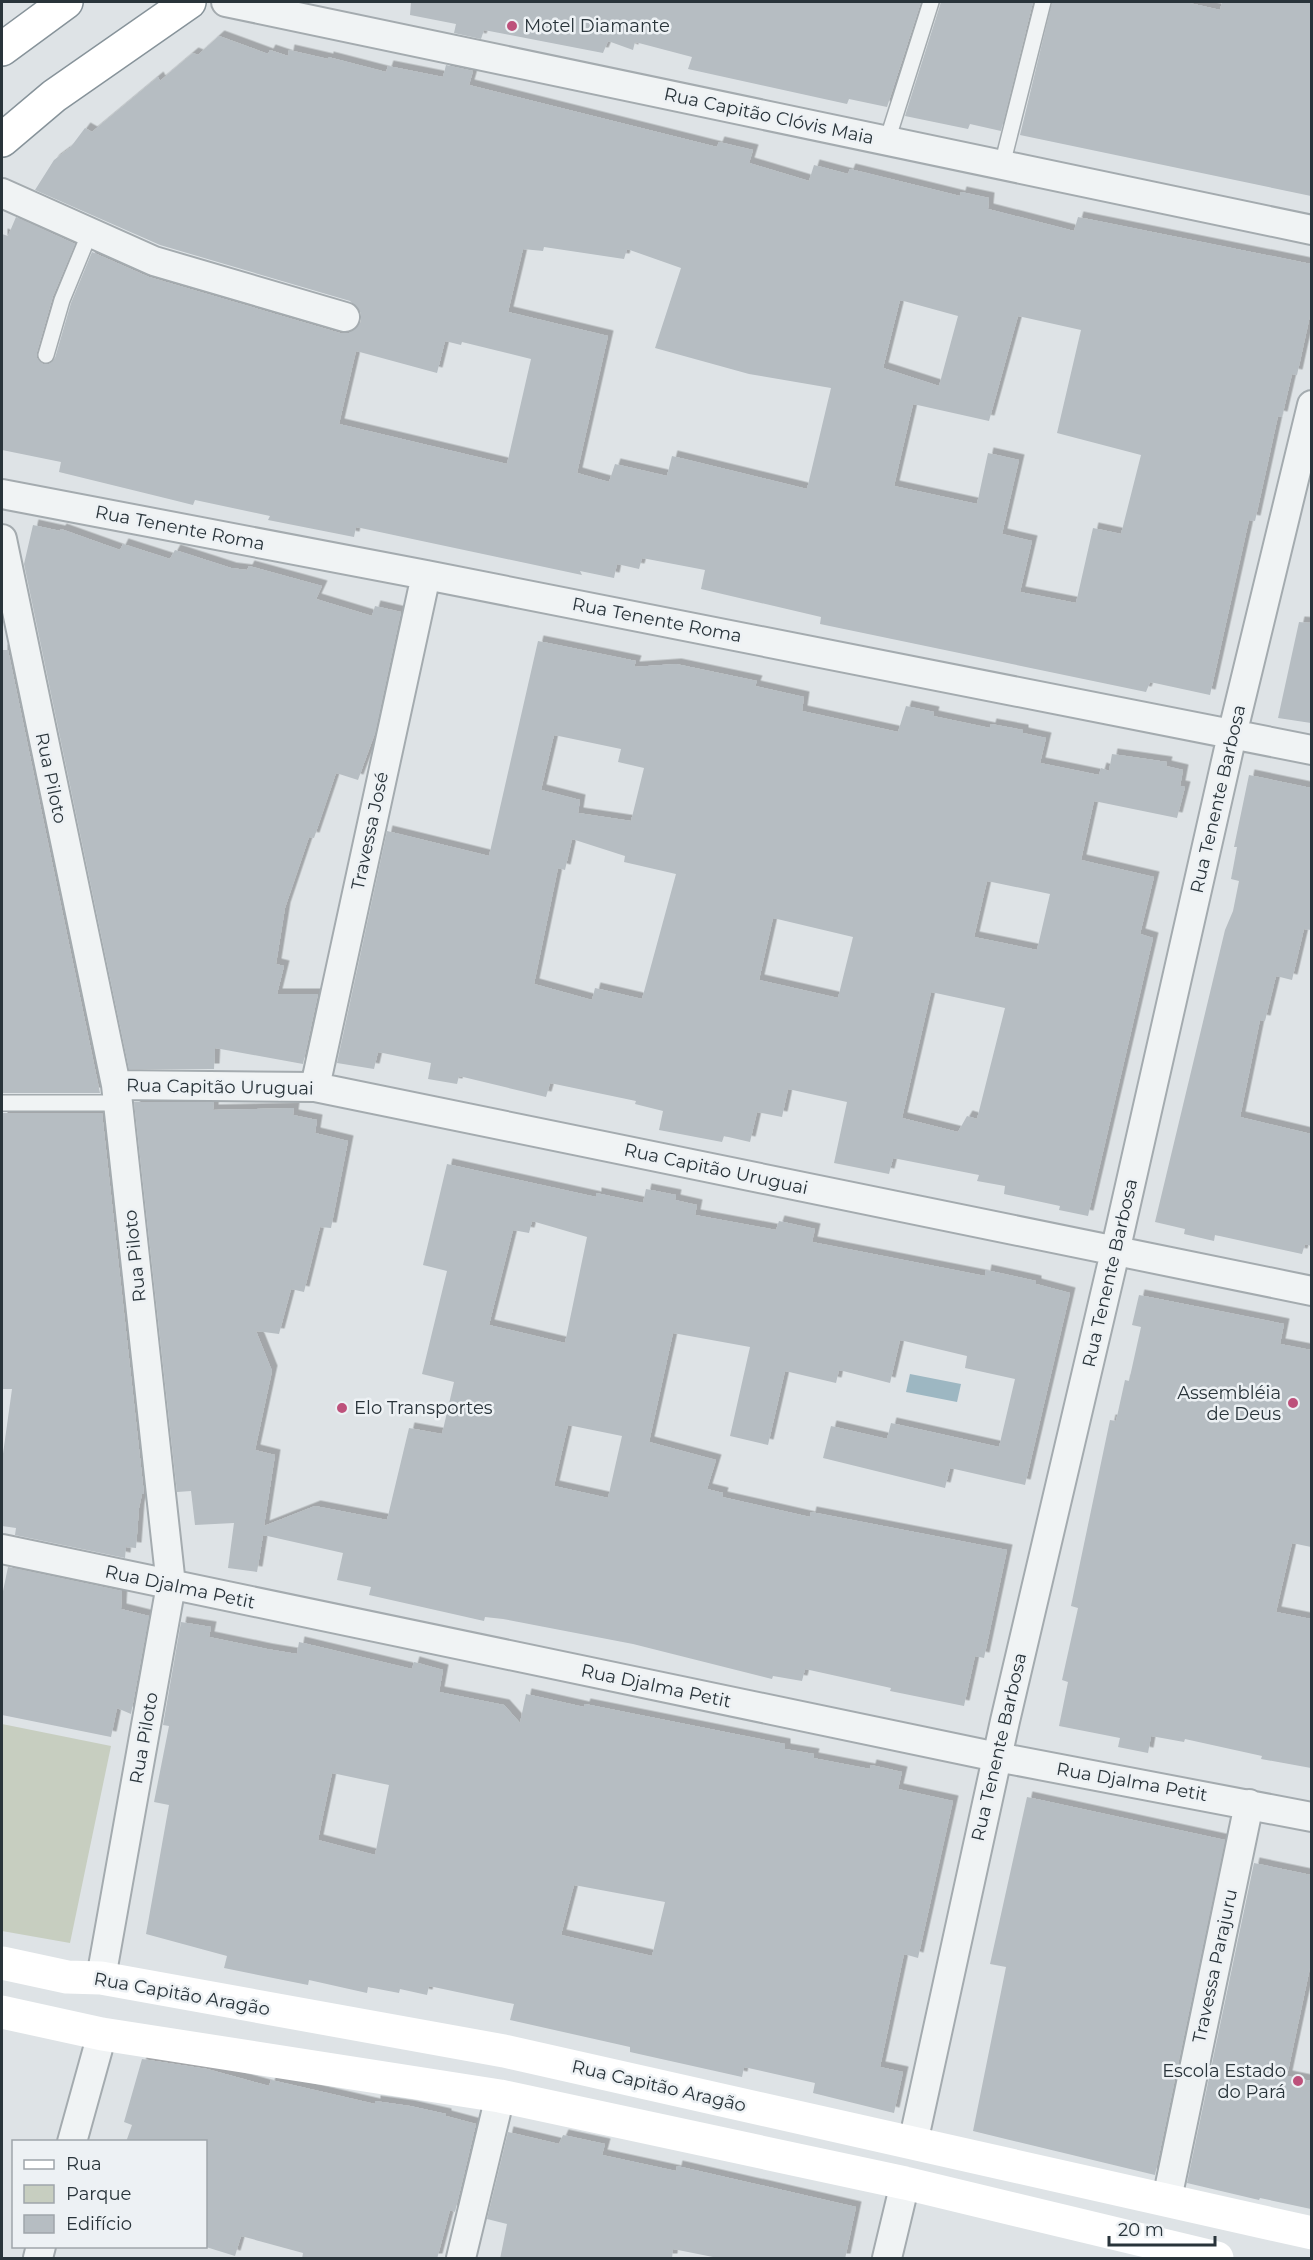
<svg xmlns="http://www.w3.org/2000/svg" width="1313" height="2260" font-family="Montserrat,sans-serif">
<style>
.green{fill:#c7cec0}
.water{fill:#9db7c2}
.building{fill:#b6bdc2;fill-rule:evenodd;filter:url(#shadow)}
.lines{fill:none;stroke-linecap:round;stroke-linejoin:round}
.lane-casing{stroke:#a4abaf;stroke-width:18}
.street-casing{stroke:#a4abaf;stroke-width:32}
.highway-casing{stroke:#87939a;stroke-width:36}
.lane{stroke:#f0f3f4;stroke-width:15}
.street{stroke:#f0f3f4;stroke-width:28}
.secondary{stroke:#fff;stroke-width:33}
.highway{stroke:#fff;stroke-width:33}
.poi-dot{fill:#bd517b;stroke:#edf1f4;stroke-width:2}
.labels{text-anchor:middle;stroke-width:5;stroke-linejoin:round;paint-order:stroke}
.poi-label{font-size:18px;fill:#29343a;stroke:#edf1f4;text-anchor:start}
.street-label{font-size:18px;fill:#29343a;stroke:#edf1f4}
</style>
<defs>
<filter id="shadow"><feDropShadow dx="5.5" dy="-5.5" stdDeviation="0" flood-color="#0004"/></filter>
</defs>
<rect width="100%" height="100%" fill="#dee3e6"/>
<path class="green" d="M2,1724L111,1746L70,1943L2,1931Z"/>
<path class="water" d="M910,1374L961,1384L957,1402L906,1392Z"/>
<path class="building" d="M411,2H921L887,107L849,99L847,104L688,69L692,57L635,42L633,50L608,41L603,53L484,30L481,39L454,33L456,24L410,15Z
M941,2H1033L1001,131L970,124L968,129L905,116Z
M1052,2H1185L1220,10L1222,2H1311V196L1020,135Z
M219,36L268,54L270,50L288,56L289,50L328,59V57L386,72L388,66L443,77L446,65L473,71L469,85L717,147L719,142L753,150L749,163L809,181L814,165L848,174L850,169L960,196L961,192L989,198L988,209L1074,231L1078,217L1311,264V311L1297,375L1292,374L1282,417L1278,416L1255,521L1249,520L1210,695L1150,682L1146,692L820,624L821,617L701,589L705,570L642,558L639,569L617,564L614,578L580,571L582,575L356,527L354,537L268,520L270,516L195,500L193,505L169,499L59,472L61,462L2,450V234L8,236L16,217L75,244L53,296L37,352V358L43,364H49L55,358L71,303L92,252L149,277L340,333H349L361,322V313L350,301L160,245L35,190L54,160L70,148L85,128L92,132L158,77L160,81L193,53L198,55ZM544,247L624,259L627,249L681,268L655,348L749,374L831,388L807,489L672,456L667,476L615,464L609,482L577,473L608,336L508,312L523,249L543,251ZM900,300L958,316L939,386L883,368ZM1018,316L1081,330L1057,433L1141,455L1121,534L1093,528L1076,603L1020,592L1032,541L1002,534L1019,460L988,453L977,504L894,486L913,404L989,421ZM445,341L461,345L462,342L531,359L507,464L339,424L356,351L437,373Z
M33,525L60,531L61,529L120,550L123,544L170,559L175,550L231,568L247,570L249,566L322,586L316,599L372,616L375,606L401,612L375,733L358,780L336,773L314,838L309,837L285,908L276,964L284,966L277,994H318L303,1064L215,1048L214,1069H129L24,564Z
M1299,622L1311,623V723L1278,718Z
M538,641L636,661L634,667L676,664L757,681L755,686L804,697L802,711L898,732L906,706L934,712L933,716L990,728L991,724L1023,730V733L1046,738L1040,763L1099,775L1101,768L1109,771L1112,754L1167,762L1166,766L1183,770L1180,786L1185,787L1177,818L1094,801L1081,860L1154,877L1140,934L1153,938L1088,1216L1059,1210L1060,1206L1004,1194L1005,1186L977,1181L979,1175L893,1158L889,1174L834,1163L847,1102L788,1089L782,1117L757,1112L750,1142L724,1136L722,1142L659,1130L663,1111L635,1104L636,1101L550,1083L546,1097L459,1076L457,1084L428,1079L431,1063L378,1052L374,1069L337,1063L387,831L489,856ZM554,735L621,749L618,762L644,768L631,821L578,813L580,800L541,790ZM572,839L625,856L624,862L676,874L642,999L595,988L592,1000L534,984L558,868L565,870ZM987,881L1050,894L1037,950L974,937ZM773,918L853,937L838,998L759,980ZM931,992L1005,1008L977,1119L967,1116L958,1132L902,1118Z
M2,650H8L100,1093H2Z
M1249,775L1311,788V930L1304,929L1292,980L1276,976L1265,1021L1260,1020L1240,1117L1311,1134V1246L1305,1244L1302,1254L1215,1235L1214,1241L1184,1234L1185,1229L1155,1222L1225,930L1233,911L1239,881L1231,879L1237,847H1234Z
M134,1102H214L213,1110L294,1108L293,1115L317,1120L315,1133L348,1141L331,1228L320,1227L304,1292L291,1289L279,1334L256,1331L272,1371L255,1450L275,1455L264,1526L315,1506L387,1520L409,1428L442,1434L454,1382L422,1374L447,1271L423,1265L447,1164L596,1197V1193L643,1203L646,1189L676,1195L675,1200L697,1205L695,1215L776,1230L779,1221L815,1229L812,1242L985,1276L986,1270L1036,1281V1284L1070,1293L1025,1485L950,1468L945,1488L823,1458L831,1426L887,1439L891,1423L999,1447L1015,1379L965,1368L967,1356L900,1340L890,1383L839,1370L836,1383L785,1371L768,1445L730,1436L750,1347L673,1333L649,1442L716,1460L707,1489L723,1493L722,1497L810,1517L811,1512L1007,1550L984,1658L975,1656L964,1706L890,1691L891,1688L805,1669L802,1681L773,1676L772,1679L633,1644L503,1619L485,1617L484,1621L369,1595L371,1587L337,1580L343,1553L263,1535L257,1572L228,1568L234,1523L195,1525L191,1491L177,1492ZM532,1221L587,1237L565,1343L489,1325L513,1230L529,1233ZM568,1425L622,1436L608,1498L554,1486Z
M2,1113H102L144,1494H142L139,1508L136,1548L126,1547L125,1558L15,1535L16,1528L2,1526V1461L12,1389H2Z
M1139,1295L1284,1324L1280,1344L1311,1350V1547L1292,1543L1276,1612L1311,1619V1768L1261,1759L1262,1756L1185,1739L1184,1742L1151,1736L1148,1753L1118,1747L1120,1738L1059,1726L1068,1682L1062,1680L1078,1608L1071,1606L1110,1420L1116,1421L1125,1380L1129,1381L1141,1327L1132,1325Z
M8,1567L122,1591L121,1609L149,1616L131,1714L117,1708L111,1737L2,1715V1596Z
M181,1622L211,1627L209,1637L267,1649L297,1654L299,1642L412,1669L414,1662L443,1670L439,1692L504,1705L520,1723L526,1694L584,1707L585,1704L785,1744V1749L814,1754L813,1758L870,1769L871,1765L902,1772L898,1789L953,1801L918,1958L904,1954L880,2067L903,2072L894,2113L813,2093L815,2083L744,2067L742,2077L630,2052V2047L510,2020L514,2004L429,1986L427,1995L400,1989L399,1993L368,1987L367,1993L309,1980L308,1985L224,1968L227,1956L146,1934L169,1805L154,1802L169,1726L163,1725ZM332,1773L389,1785L375,1855L318,1840ZM574,1885L665,1902L652,1956L561,1935Z
M1027,1797L1225,1840L1155,2175L973,2131L1006,1967L990,1964Z
M1254,1863L1311,1875V1963L1287,2076L1311,2081V2209L1260,2198L1259,2200L1187,2183Z
M142,2059L207,2069L269,2086L271,2080L375,2104V2101L410,2106L446,2114V2116L476,2124L455,2212L450,2210L437,2259H302L303,2253L241,2236L235,2256L206,2247V2142H126L132,2125L124,2122Z
M508,2132L559,2144L563,2135L605,2144L602,2155L676,2171L677,2166L856,2207L845,2259H723L673,2249L672,2259H500L507,2224L487,2219Z"/>
<g class="lines">
<g class="lane-casing">
<path id="lane" d="M887,141L931,2
M1002,165L1043,2
M46,355L62,300L90,232
M2,1103H118"/>
</g>
<g class="street-casing">
<path id="street" d="M226,2L1312,230
M2,193L154,261L345,317
M2,494L426,575L1312,750
M2,539L116,1085L171,1585L101,1978
M116,1085L315,1087L1312,1291
M315,1087L426,575
M2,1549L997,1757L1312,1817
M72,2142L102,2034
M913,2143L1005,1721L1115,1252L1232,735L1312,405
M1167,2199L1249,1804
M38,2258L41,2246
M461,2258L500,2096
M887,2258L905,2183"/>
</g>
<g class="highway-casing">
<path id="highway" d="M2,49L66,2
M2,140L54,96L189,2"/>
</g>
<use href="#lane" class="lane"/>
<use href="#street" class="street"/>
<path class="secondary" d="M2,1963L67,1977L101,1978L504,2051L1312,2233
M2,2012L102,2034L500,2096L905,2183L1217,2258"/>
<use href="#highway" class="highway"/>
</g>
<g class="poi-dot">
<circle cx="512" cy="26" r="6"/>
<circle cx="1293" cy="1403" r="6"/>
<circle cx="342" cy="1408" r="6"/>
<circle cx="1298" cy="2081" r="6"/>
</g>
<g class="labels">
<g class="poi-label">
<text x="524" y="32">Motel Diamante</text>
<text x="1281" y="1399" text-anchor="end">Assembléia<tspan x="1281" dy="21">de Deus</tspan></text>
<text x="354" y="1414">Elo Transportes</text>
<text x="1286" y="2077" text-anchor="end">Escola Estado<tspan x="1286" dy="21">do Pará</tspan></text>
</g>
<g class="street-label">
<text transform="translate(769 116) rotate(12)" y="6">Rua Capitão Clóvis Maia</text>
<text transform="translate(180 528) rotate(11)" y="6">Rua Tenente Roma</text>
<text transform="translate(657 620) rotate(11)" y="6">Rua Tenente Roma</text>
<text transform="translate(51 778) rotate(78)" y="6">Rua Piloto</text>
<text transform="translate(1218 799) rotate(-77)" y="6">Rua Tenente Barbosa</text>
<text transform="translate(370 831) rotate(-78)" y="6">Travessa José</text>
<text transform="translate(220 1087) rotate(1)" y="6">Rua Capitão Uruguai</text>
<text transform="translate(716 1169) rotate(12)" y="6">Rua Capitão Uruguai</text>
<text transform="translate(135 1256) rotate(-96)" y="6">Rua Piloto</text>
<text transform="translate(1110 1273) rotate(-77)" y="6">Rua Tenente Barbosa</text>
<text transform="translate(180 1587) rotate(12)" y="6">Rua Djalma Petit</text>
<text transform="translate(656 1686) rotate(12)" y="6">Rua Djalma Petit</text>
<text transform="translate(144 1738) rotate(-80)" y="6">Rua Piloto</text>
<text transform="translate(999 1747) rotate(-77)" y="6">Rua Tenente Barbosa</text>
<text transform="translate(1132 1782) rotate(10)" y="6">Rua Djalma Petit</text>
<text transform="translate(1215 1966) rotate(-78)" y="6">Travessa Parajuru</text>
<text transform="translate(182 1994) rotate(10)" y="6">Rua Capitão Aragão</text>
<text transform="translate(659 2086) rotate(13)" y="6">Rua Capitão Aragão</text>
</g>
</g>
<rect width="1313" height="2260" fill="none" stroke="#29343a" stroke-width="6"/>
<rect x="12" y="2140" width="195" height="108" fill="#edf1f4" stroke="#9fa5aa" stroke-width="1.5"/>
<rect x="24" y="2160" width="30" height="9" fill="#ffffff" stroke="#9fa5aa" stroke-width="1.5"/>
<text x="66" y="2170" font-size="18" fill="#29343a">Rua</text>
<rect x="24" y="2185" width="30" height="18" fill="#c7cec0" stroke="#9fa5aa" stroke-width="1.5"/>
<text x="66" y="2200" font-size="18" fill="#29343a">Parque</text>
<rect x="24" y="2215" width="30" height="18" fill="#b6bdc2" stroke="#9fa5aa" stroke-width="1.5"/>
<text x="66" y="2230" font-size="18" fill="#29343a">Edifício</text>
<path d="M1109 2236v9h106v-9" fill="none" stroke="#29343a" stroke-width="3"/>
<text x="1118" y="2236" font-size="18" fill="#29343a" stroke="#edf1f4" stroke-width="4.5" paint-order="stroke">20 m</text>
</svg>
